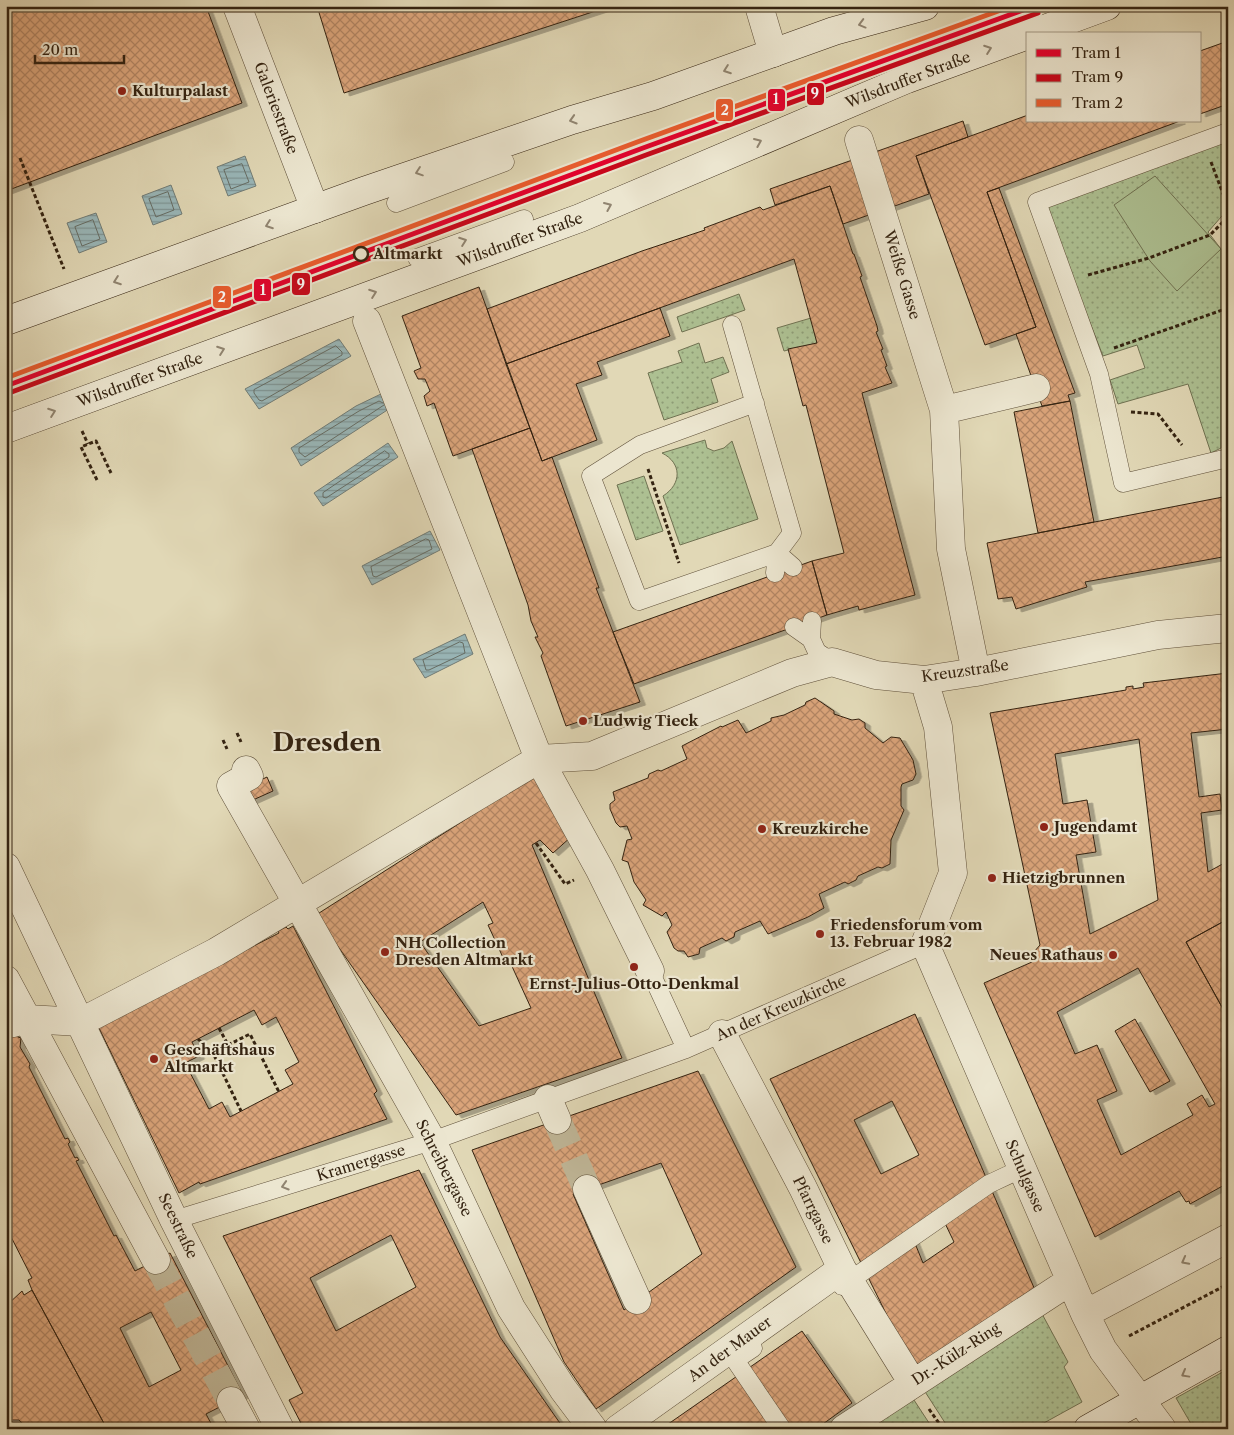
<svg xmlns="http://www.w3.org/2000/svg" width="1234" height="1435" font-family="'Libre Caslon Text',serif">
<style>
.grass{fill:url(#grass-dots);stroke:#707252}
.park{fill:#adc092;stroke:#707252}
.water{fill:url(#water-rules);stroke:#717c76}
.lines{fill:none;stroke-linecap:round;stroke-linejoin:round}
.shore{stroke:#666d65;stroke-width:1}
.building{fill:url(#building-cross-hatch);stroke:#342311;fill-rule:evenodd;filter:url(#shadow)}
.street-tunnel{stroke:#beb495;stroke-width:28;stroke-dasharray:28 14;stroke-linecap:butt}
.lane-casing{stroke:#5f503a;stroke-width:19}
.street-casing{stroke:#5f503a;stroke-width:29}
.secondary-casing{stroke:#342311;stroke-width:29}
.path{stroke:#342311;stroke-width:3;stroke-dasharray:4 2.5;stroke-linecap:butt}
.lane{stroke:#ece6d0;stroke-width:18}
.street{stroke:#ece6d0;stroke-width:28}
.secondary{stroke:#ece6d0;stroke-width:28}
.tram-1-casing{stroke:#ece6d0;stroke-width:9}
.tram-2-casing{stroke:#ece6d0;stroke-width:9}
.tram-3-casing{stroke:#ece6d0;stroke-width:9}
.tram-1{stroke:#e4002c;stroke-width:5}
.tram-2{stroke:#c9061a;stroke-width:5}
.tram-3{stroke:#eb5b2d;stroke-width:5}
.oneway{stroke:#908470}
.poi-dot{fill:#8f2418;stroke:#ece6d0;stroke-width:2}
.stop-dot{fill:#ece6d0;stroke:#342311;stroke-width:2.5}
.labels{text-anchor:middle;stroke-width:4.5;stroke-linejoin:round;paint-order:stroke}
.street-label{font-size:15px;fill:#342311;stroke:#ece6d0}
.poi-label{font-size:15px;font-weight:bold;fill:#342311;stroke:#ece6d0;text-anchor:start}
.stop-label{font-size:15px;font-weight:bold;fill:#342311;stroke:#ece6d0;text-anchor:start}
.town-label{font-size:25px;font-weight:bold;fill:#342311;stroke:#ece6d0}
.line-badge{stroke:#ece6d0;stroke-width:2}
.badge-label{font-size:14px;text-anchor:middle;font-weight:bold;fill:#fff}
</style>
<defs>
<pattern id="grass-dots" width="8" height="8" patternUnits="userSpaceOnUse" patternTransform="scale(1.25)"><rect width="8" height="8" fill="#adc092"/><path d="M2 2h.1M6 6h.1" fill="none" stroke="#8e9c76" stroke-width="1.8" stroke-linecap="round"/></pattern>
<pattern id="water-rules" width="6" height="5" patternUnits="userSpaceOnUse" patternTransform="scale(1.25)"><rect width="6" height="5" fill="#99b7b9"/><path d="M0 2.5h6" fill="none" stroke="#7e9495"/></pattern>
<pattern id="building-cross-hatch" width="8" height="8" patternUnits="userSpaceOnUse" patternTransform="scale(1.25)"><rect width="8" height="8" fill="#daa47a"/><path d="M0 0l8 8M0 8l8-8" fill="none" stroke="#b28563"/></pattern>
<filter id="shadow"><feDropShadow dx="5.5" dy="3" stdDeviation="0" flood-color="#0004"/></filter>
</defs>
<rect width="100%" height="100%" fill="#e1d8b6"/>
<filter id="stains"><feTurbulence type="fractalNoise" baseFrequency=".004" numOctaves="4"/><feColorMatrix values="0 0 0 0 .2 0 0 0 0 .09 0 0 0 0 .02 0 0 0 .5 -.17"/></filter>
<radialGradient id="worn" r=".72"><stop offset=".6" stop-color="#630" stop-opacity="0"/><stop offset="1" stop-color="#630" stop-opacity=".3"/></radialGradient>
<path class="grass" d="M1228,138V209L1208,232L1221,249V448L1211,453L1188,384L1118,404L1110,380L1145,368L1137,345L1103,356L1044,205Z
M739,294L745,310L682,332L677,317Z
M811,318L817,343L784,351L777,328Z
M699,343L705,363L723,357L729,372L711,379L718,402L664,420L648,373L682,362L678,351Z
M705,440L707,448L714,451L724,448L732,441L758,519L680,545L663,496C682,484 682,463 662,453Z
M644,476L663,531L636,540L617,485Z
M1041,1312L1068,1362L1064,1367L1082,1402L1033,1429H949L922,1387Z
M1228,1369V1429H1194L1176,1398Z
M912,1397L933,1429H863Z"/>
<path class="park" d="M1155,176L1221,249L1177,291L1150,261L1114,205Z"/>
<path class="water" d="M245,156L256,186L228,196L217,167Z
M171,185L182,214L153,225L142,196Z
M96,213L107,242L79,253L67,223Z
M339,339L351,356L259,409L245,389Z
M383,393L392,407L301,466L291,448L356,406Z
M388,443L398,457L323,506L314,493Z
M430,531L440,550L372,585L362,566Z
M465,634L473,654L425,678L413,659Z"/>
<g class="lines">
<path class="shore" d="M242,164L249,182L231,189L224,170Z
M168,192L174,210L156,217L149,199Z
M93,220L100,239L82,246L75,227Z
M336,346L342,352V355L262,401L259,400L254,393V390Z
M383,403L379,401L359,411L299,448V452L305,457L384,405
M385,451L389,454V457L326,498L323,497V493Z
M426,539L429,540L432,549L376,577L373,576L371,567Z
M460,642L463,643L465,653L429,670H426L423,660Z"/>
</g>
<path class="building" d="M6,6H206L242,103L6,191Z
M317,6H611L344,93Z
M1228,41V104L1200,114V51Z
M1028,115V121H1180L987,192L1036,327L985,345L916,156Z
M963,121L968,137L916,156L929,194L843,224L830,186L775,205L770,189Z
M830,186L853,254H854L862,276L860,277L877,326L878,331L876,332L883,349L881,350L887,366L885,367L892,383L862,393L915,595L859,610L858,606L827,615L812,561L844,553L806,405L803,406L788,349L817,343L794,259L506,364L487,309L642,251L705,230L704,228L760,207L763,210Z
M999,188L1075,393L1068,395L1070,401L1042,406L1016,334L1036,327L987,192Z
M479,287L530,428L453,456L434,403L427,406L424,396L430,391L425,379H418L414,371L421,368L402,316Z
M660,308L670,336L597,362L602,375L576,384L597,440L542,461L506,364Z
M1070,401L1094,522L1038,533L1014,412Z
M530,428L542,461L552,457L599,588H596L640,702L566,726L541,656L543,653L535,637H538L531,621L528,605L472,449Z
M1228,496V556L1085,582L1087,587L1016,609L1012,597L998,599L987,543Z
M812,561L827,615L634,684L613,632Z
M1228,673V729L1191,733L1199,797L1220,794L1222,810L1201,813L1208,872L1228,861V919L1186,942L1228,1018V1183L1190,1204L1189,1201L1186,1202L1179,1191L1095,1237L984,983L1032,962L1033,953L1040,945L990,713L1126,690V687L1133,686V689L1144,687L1143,683ZM1139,739L1158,900L1090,934L1076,855L1096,852L1087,800L1063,804L1055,754ZM1138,968L1215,1104L1209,1107L1202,1095L1187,1104L1193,1115L1121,1155L1097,1100L1117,1091L1097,1045L1075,1054L1057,1012Z
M815,698L834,711V714L852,720L859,719L865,723V728L883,743L891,737L900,738L913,760L916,774L913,780L902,784L901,787V806L904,810L891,840L890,864L882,868L878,867L858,876L856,880L848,884L845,882L819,894L824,908L808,917L768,934L760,921L735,932L734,937L726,941L722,938L700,948L699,954L688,957L684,951H678L674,948L667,932L672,925L666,912L662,916L643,905L646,900L634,882L628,862L622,860L627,840L632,839L627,826L620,827L616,823L610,809V804L615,800L613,792L648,778L649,774L658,770L661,771L687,759L682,746L721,726L722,727L738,720L746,733L771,721V718L784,715L805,705L806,702Z
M535,775L572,836L553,853L540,840L532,845L622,1058L456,1115L316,915ZM483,902L493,923L488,925L506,964L510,962L531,1008L479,1026L420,942Z
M267,777L273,791L244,804L238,791Z
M1228,919V1018L1186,942Z
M293,926L377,1091L374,1094L387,1119L200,1184L199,1182L179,1193L98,1026L279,933L278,931L286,927L288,929ZM254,1010L262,1025L276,1017L299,1062L285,1070L293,1084L230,1117L222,1102L209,1109L185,1063L199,1056L192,1042Z
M6,1013L18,1037L21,1038L20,1047L30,1064L29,1067L65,1139L68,1138L70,1142L68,1144L75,1158L77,1157L79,1160L76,1161L114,1236L116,1235L135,1271L170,1253L243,1395L206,1414L214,1429H107L32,1290L28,1280L32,1278L6,1227ZM151,1312L181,1370L149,1387L120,1328Z
M915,1014L1035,1290L913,1368L770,1079ZM892,1101L919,1155L881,1174L854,1120ZM941,1215L954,1242L923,1263L910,1231Z
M1135,1019L1170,1081L1150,1092L1115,1031Z
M698,1071L796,1267L596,1409L564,1362L472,1150ZM661,1163L702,1254L624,1310L573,1194Z
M419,1170L500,1337L564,1429H304L289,1400L303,1393L223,1236ZM391,1235L416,1287L336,1331L310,1278Z
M32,1290L107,1429H27L19,1420H6V1306L22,1291L24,1295Z
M802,1331L852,1403L816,1429H661Z"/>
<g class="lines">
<path class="street-tunnel" d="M557,1120L587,1189
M156,1260L231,1401"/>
<g class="lane-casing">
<path id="lane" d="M1228,132L1037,202L1099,374L1123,483L1228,458
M396,203L505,162
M417,258L524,219
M732,325L792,533L777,553L639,601L591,476L640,445L755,403
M777,553L793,567
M775,573L777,553
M794,627L811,639L817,652L832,662
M811,639L812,621
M650,971L686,1049
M174,1220L432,1141L686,1049L925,944
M842,1286L989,1184L1021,1169
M753,1348L735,1360L782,1429"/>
</g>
<g class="street-casing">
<path id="street" d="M237,6L315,209
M759,6L773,53
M859,140L944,410L951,549L976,672
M367,321L539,759L600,870L650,971
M944,410L1036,388
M924,680L938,727L953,873L925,944L1085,1314L1103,1350L1162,1429
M246,770L249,776L231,786L432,1141L511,1308L563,1389L593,1429
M6,867L174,1220L280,1429
M6,980L156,1260
M81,1022L216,952L539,759L592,756L792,673L832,662L876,675L924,680L976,672L1158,635L1228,628
M13,1023L27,1019L81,1022
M722,1034L803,1188L842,1269L912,1382
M548,1099L557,1120
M587,1189L637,1300
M1085,1314L1228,1238
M231,1401L246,1429
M618,1429L842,1269
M844,1429L1070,1281"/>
</g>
<g class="secondary-casing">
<path id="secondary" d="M1031,34L1107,6
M6,321L364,191L572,120L653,96L834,31L925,6
M6,429L580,218L907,79L1028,35
M1088,1429L1228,1350"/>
</g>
<path class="path" d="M20,158L64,269
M1211,162L1228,207
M1088,275L1149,258L1210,235L1228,217
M1114,348L1228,308
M1131,412L1158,414L1182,445
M82,431L88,444
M648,469L679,563
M97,480L81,447L96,441L111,473
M237,733L241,742
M223,740L227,749
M536,843L565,884L574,880
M219,1028L228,1045L213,1053L241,1111
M198,1039L213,1053
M228,1045L250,1034L279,1092
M1129,1336L1228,1284
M929,1409L943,1429"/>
<use href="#lane" class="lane"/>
<use href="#street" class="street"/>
<use href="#secondary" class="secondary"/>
<g class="tram-1-casing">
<path id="tram-1" d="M6,386L643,148L1034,6"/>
</g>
<g class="tram-2-casing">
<path id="tram-2" d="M9,393L646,155L1038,13"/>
</g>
<g class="tram-3-casing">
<path id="tram-3" d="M6,378L640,141L1012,6"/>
</g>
<use href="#tram-1" class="tram-1"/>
<use href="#tram-2" class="tram-2"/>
<use href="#tram-3" class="tram-3"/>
</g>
<defs><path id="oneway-chevron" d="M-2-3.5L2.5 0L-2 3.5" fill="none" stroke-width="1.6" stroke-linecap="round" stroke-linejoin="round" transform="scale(1.25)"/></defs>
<g class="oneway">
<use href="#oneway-chevron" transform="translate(862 24) rotate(165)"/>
<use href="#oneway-chevron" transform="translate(988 49) rotate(-20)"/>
<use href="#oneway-chevron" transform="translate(727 70) rotate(160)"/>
<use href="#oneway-chevron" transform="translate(573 120) rotate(163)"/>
<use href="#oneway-chevron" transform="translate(758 142) rotate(-23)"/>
<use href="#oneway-chevron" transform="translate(419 172) rotate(161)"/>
<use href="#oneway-chevron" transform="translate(608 206) rotate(-23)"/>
<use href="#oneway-chevron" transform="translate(269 225) rotate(160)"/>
<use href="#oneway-chevron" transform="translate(463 241) rotate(-20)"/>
<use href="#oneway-chevron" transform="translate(117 281) rotate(160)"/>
<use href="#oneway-chevron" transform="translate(373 293) rotate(-20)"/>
<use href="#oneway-chevron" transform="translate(221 350) rotate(-20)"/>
<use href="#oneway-chevron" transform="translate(52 412) rotate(-20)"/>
<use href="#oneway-chevron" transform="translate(285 1186) rotate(163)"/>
<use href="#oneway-chevron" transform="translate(1185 1261) rotate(152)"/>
<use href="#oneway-chevron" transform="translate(1185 1374) rotate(151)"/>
</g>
<g class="poi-dot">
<circle cx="122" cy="91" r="5"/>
<circle cx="583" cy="721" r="5"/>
<circle cx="1044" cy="827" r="5"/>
<circle cx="762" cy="829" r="5"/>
<circle cx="992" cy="878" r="5"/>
<circle cx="820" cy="934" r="5"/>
<circle cx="385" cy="952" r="5"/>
<circle cx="1113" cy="955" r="5"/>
<circle cx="634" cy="967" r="5"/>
<circle cx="154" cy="1059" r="5"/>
</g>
<circle class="stop-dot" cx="361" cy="254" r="7"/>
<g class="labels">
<g class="street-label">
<text transform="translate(908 80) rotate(-21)" y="5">Wilsdruffer Straße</text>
<text transform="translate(276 108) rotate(69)" y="5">Galeriestraße</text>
<text transform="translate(520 240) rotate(-20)" y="5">Wilsdruffer Straße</text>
<text transform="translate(902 275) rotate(73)" y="5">Weiße Gasse</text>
<text transform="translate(140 380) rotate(-20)" y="5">Wilsdruffer Straße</text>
<text transform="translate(965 671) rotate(-8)" y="5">Kreuzstraße</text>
<text transform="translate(781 1008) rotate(-24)" y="5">An der Kreuzkirche</text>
<text transform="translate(361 1163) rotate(-17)" y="5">Kramergasse</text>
<text transform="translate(444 1168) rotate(63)" y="5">Schreibergasse</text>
<text transform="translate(1025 1176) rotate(67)" y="5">Schulgasse</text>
<text transform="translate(813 1210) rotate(64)" y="5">Pfarrgasse</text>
<text transform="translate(178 1226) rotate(64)" y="5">Seestraße</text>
<text transform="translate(730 1349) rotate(-36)" y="5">An der Mauer</text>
<text transform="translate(956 1354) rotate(-33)" y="5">Dr.-Külz-Ring</text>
</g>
<g class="poi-label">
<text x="132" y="96">Kulturpalast</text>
<text x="593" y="726">Ludwig Tieck</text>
<text x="1054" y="832">Jugendamt</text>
<text x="772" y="834">Kreuzkirche</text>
<text x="1002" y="883">Hietzigbrunnen</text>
<text x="830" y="930">Friedensforum vom<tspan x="830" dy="17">13. Februar 1982</tspan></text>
<text x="395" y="948">NH Collection<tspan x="395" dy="17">Dresden Altmarkt</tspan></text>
<text x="1103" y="960" text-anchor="end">Neues Rathaus</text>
<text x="634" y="989" text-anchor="middle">Ernst-Julius-Otto-Denkmal</text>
<text x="164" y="1055">Geschäftshaus<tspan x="164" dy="17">Altmarkt</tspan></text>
</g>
<g class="stop-label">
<text x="373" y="259">Altmarkt</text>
</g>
<g class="town-label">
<text x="327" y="751">Dresden</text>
</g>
</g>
<g class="line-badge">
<rect x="806" y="82" width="19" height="24" rx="5" fill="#c9061a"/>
<rect x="767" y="88" width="19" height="24" rx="5" fill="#e4002c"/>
<rect x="715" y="98" width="19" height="24" rx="5" fill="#eb5b2d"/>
<rect x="291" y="272" width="20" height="24" rx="5" fill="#c9061a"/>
<rect x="253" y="278" width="19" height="24" rx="5" fill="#e4002c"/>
<rect x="212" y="285" width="20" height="24" rx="5" fill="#eb5b2d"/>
</g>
<g class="badge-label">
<text x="815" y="98">9</text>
<text x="776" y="104">1</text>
<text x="725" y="115">2</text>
<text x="301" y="289">9</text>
<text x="263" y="295">1</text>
<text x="222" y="302">2</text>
</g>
<rect width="1234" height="1435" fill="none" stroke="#e1d8b6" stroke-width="25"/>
<rect x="8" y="8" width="1219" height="1420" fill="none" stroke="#342311" stroke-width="2.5"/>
<rect x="12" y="12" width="1209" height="1410" fill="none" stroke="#342311"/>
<rect x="1026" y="32" width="175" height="90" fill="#ece6d0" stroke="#a29884"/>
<rect x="1036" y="49" width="25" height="8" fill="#e4002c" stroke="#a29884"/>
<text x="1072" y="58" font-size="15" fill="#342311">Tram 1</text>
<rect x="1036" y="74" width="25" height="8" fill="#c9061a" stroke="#a29884"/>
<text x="1072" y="82" font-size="15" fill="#342311">Tram 9</text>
<rect x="1036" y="99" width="25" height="8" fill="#eb5b2d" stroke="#a29884"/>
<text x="1072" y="108" font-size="15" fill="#342311">Tram 2</text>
<path d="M35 55v8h89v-8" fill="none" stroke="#342311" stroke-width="2.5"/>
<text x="42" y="55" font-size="15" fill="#342311" stroke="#ece6d0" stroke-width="4" paint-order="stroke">20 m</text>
<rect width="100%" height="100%" filter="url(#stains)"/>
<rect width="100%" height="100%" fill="url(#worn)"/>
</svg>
